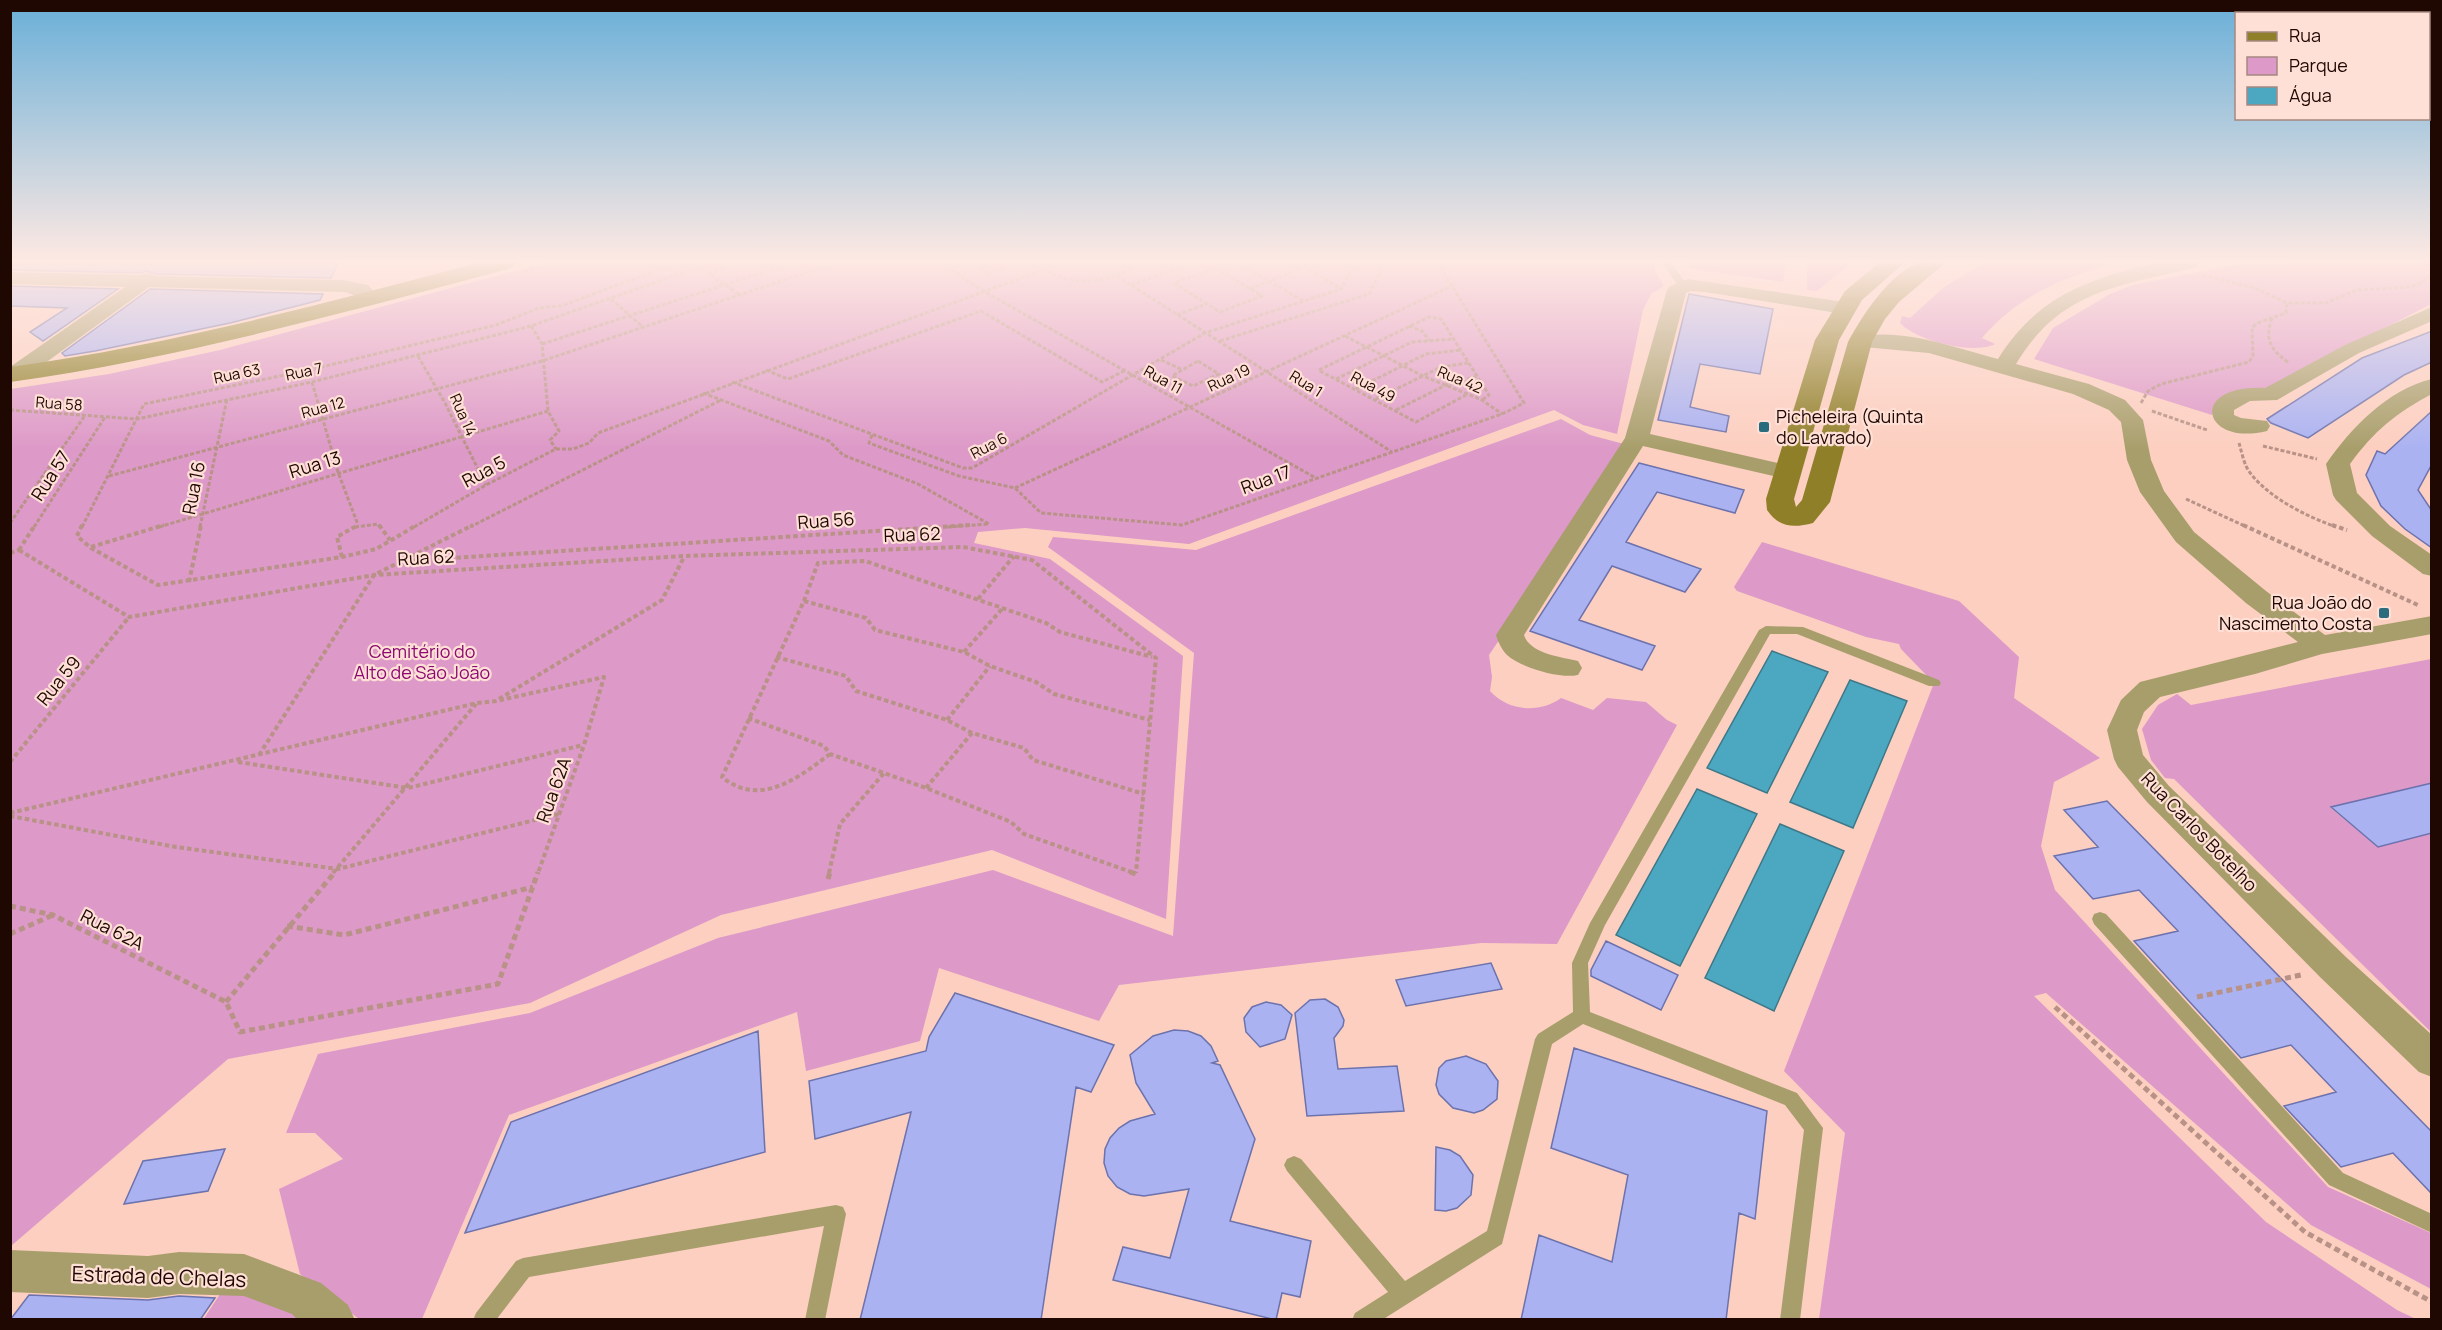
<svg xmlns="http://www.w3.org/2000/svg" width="2442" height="1330" font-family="Manrope,sans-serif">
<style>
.green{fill:#dd99c8}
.water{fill:#4ca8c1;stroke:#3e7888;stroke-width:1.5}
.building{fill:#aab2f2;stroke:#6c72ad;stroke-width:1.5}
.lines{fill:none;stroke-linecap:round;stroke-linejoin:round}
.path-far2{stroke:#b89286;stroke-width:3;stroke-dasharray:4 2;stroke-linecap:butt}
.path-far1{stroke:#b89286;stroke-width:4;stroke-dasharray:4.5 3;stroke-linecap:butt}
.path{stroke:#b89286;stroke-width:5;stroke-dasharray:6 4;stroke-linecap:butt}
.lane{fill:#a89e6b;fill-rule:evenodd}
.street{fill:#a89e6b;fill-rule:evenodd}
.secondary{fill:#8f7f28;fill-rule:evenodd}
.poi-dot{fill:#296c7e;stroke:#ffe0d6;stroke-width:2}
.labels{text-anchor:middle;stroke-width:4.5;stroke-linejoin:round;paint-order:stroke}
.far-street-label{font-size:15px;fill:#1f0702;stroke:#ffe0d6}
.poi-label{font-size:18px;fill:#1f0702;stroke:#ffe0d6;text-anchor:start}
.street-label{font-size:18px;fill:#1f0702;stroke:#ffe0d6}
.park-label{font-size:18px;fill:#8c0973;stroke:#ffe0d6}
.near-street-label{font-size:21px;fill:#1f0702;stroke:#ffe0d6}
</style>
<rect width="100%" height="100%" fill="#fccfc0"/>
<path class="green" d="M545,263H1655V271L1664,286L1651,294L1643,310L1617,434L1583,425L1554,410L1189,544L1025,528L978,532L974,543L1050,559L1183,656L1166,919L992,850L721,915L530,1003L228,1059L11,1246V389L109,374L220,350Z
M1690,263H1786L1783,282L1689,268Z
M1807,263H1851L1817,291L1807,290Z
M1984,263H2112C2062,278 2016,297 1982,338L1995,344C1974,355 1916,341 1900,323L1902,316L1910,318L1944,287Z
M2359,263H2431V304L2264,391L2216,405L2212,415L2034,359L2053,328L2110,294L2133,285L2240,264Z
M1561,419L1590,435L1624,444L1585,513L1489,655L1492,677L1490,691C1508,711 1539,714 1561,698L1593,710L1607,698L1646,702L1667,720L1677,725L1557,944L1481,943L1119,985L1099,1021L939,968L920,1041L806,1071L797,1012L509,1115L422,1319H359L300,1274L279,1189L343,1159L315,1133H286L318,1054L530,1013L718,938L993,870L1173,936L1194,653L1048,547L1053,537L1196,550Z
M1762,542L1959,601L2019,657L2014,698L2100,758L2054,782L2041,846L2055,890L2328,1187L2431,1233V1289L2311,1225L2046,993L2034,996L2266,1222L2397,1310L2416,1319H1819L1845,1133L1784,1071L1934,683L1901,649L1899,644L1866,637L1737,591L1734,587Z
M2431,659V783L2331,808L2378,847L2431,833V1032L2174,779L2165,778L2151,760L2142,729L2158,705L2177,694L2191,705Z
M228,1282L317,1320H203Z"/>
<path class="water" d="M1772,651L1828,672L1767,793L1707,768Z
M1850,680L1907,701L1853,828L1790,802Z
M1697,789L1757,814L1680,966L1616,935Z
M1780,824L1844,851L1774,1011L1705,978Z"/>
<path class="building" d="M10,263H338L331,278L155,274L147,271L141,273L10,270Z
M10,286L118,289L43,341L30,332L67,308L10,306Z
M150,289L323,294L320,300L230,323L95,351L65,356L62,353Z
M1689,294L1773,309L1760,374L1700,364L1690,407L1729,416L1726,432L1658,420Z
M2432,331V362L2404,375L2308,438L2271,423L2267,419L2362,358Z
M2432,411V464L2418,490L2432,511V548L2405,529L2381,506L2366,475L2377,451L2385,454Z
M1639,463L1744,490L1735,513L1657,492L1626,542L1701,569L1685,592L1612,566L1579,620L1655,646L1642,670L1530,631Z
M2432,783V833L2378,847L2331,807Z
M2107,801L2432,1132V1194L2393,1153L2341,1167L2284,1106L2336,1092L2291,1045L2241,1058L2134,941L2178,931L2139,890L2093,899L2054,856L2098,847L2064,810Z
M1606,941L1678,975L1661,1010L1591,976V970Z
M1491,963L1502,989L1406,1006L1396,980Z
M955,993L1114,1045L1091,1092L1076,1087L1041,1320H860L911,1112L815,1139L809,1081L926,1051L929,1037Z
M1325,999L1338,1007L1344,1020L1343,1026L1334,1038L1338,1069L1397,1066L1404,1111L1307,1116L1295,1013L1310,1000Z
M1266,1002L1281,1005L1292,1015L1285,1039L1260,1047L1246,1032L1244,1018L1252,1007Z
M1174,1030L1188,1031L1201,1036L1211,1046L1218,1061L1212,1063L1220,1065L1255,1139L1230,1221L1311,1241L1300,1297L1282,1293L1276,1320L1113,1280L1123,1247L1170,1258L1189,1189L1144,1196L1130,1194L1117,1187L1108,1176L1104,1163L1105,1149L1110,1138L1119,1128L1130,1121L1155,1114L1136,1083L1130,1055L1153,1036Z
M758,1031L765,1152L465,1233L511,1122Z
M1574,1048L1767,1111L1755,1219L1739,1213L1726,1320H1521L1539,1235L1612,1262L1628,1175L1551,1148Z
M1466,1056L1486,1064L1498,1081L1497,1099L1483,1110L1474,1113L1453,1108L1439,1094L1436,1085L1439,1068L1446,1061Z
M1436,1147L1450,1150L1460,1156L1473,1175L1471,1195L1457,1208L1446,1211L1435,1210Z
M225,1149L208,1191L124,1204L143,1161Z
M29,1295L148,1300L179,1296L215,1298L200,1320H10Z"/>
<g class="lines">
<path class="path-far2" d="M941,263L985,292L1314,477
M972,263L989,273L1001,269L992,263
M1038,263C1064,289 1110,285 1138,263
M1237,263L1304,301
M1299,263L1340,288
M701,268L740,295
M1215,268L1262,296L1220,312L1174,283Z
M524,271L555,263
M708,273L736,263
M2203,275L2255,288L2287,303
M1117,276L1392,452
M1131,285L1192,263
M1250,289L1313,263
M611,299L643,327
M1177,315L1206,304
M2272,318C2264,340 2271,350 2289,363
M531,326L542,344L548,411L559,431L550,440L556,449
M1409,326L1422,331L1429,340
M1345,336L1423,376L1482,400L1502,414
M1220,341L1369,294L1385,263
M542,344L792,263
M418,356L445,403L486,485
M1161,360L1183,370
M1198,361L1219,374L1193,386L1172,376Z
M766,370L788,379L981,311L1102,382L1124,371
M1319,370L1429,317L1441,319L1489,395L1482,400
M1320,371L1416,422L1466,395
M1336,379L1412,342L1454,339
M312,382L338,472L358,525
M732,382L963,468H972L1205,333L1341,289L1355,263
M1356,389L1426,354L1461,350
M703,393L829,441L843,455L918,484L989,524L947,527
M1376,399L1441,367L1468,363
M2141,403L2148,391L2161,384L2249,362L2253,356L2252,328L2257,323L2286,313L2287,303H2326L2357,290L2408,287L2421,283L2432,275
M10,410L137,419L312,382L531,326L710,263
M1396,410L1446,385L1478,376
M2152,411L2207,430
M872,435L869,443L959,476L1015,488L1041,513L1182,525L1502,414L1524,403L1438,263
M2239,443C2242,453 2244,466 2251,474C2271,499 2306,516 2336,527
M2263,446L2317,459
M109,476L542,361L835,263
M1015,488L1452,286
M2186,499L2247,527
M10,523L84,417
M34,527L105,417
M82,527L144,404L309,370L496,325L539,308L561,306L677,263
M159,527L548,411
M200,527L227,399
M355,527L378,524L380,527
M414,527L486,485L556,449H573L589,443L598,433L1043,270
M470,527L721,400"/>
<path class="path-far1" d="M82,525L77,536L91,548L158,585L342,557L376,549L417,525
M379,525L390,540
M2243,525L2420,606
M2332,525L2347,530
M91,547L164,525
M19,550L129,617L374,575L684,556L963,547L1032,560L1156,658L1136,873
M19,550L35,525
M10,553L19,550
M342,557L337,537L358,525
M404,561L971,525
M189,582L201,525
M978,599L1014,556
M804,601L866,618L875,630L964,652L990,666L1036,682L1054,694L1150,720
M964,652L1002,609
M776,657L846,676L856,691L947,720L972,733L1024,748L1033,760L1144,794
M499,699L662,600L684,557
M748,718L824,746L830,754L926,788L1011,822L1024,834L1134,873
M947,720L990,666
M830,754C798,778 760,808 722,777L804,601L818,563L865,561L1046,623L1060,632L1152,657
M259,755L374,575L473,525
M10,762L129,617
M238,762L408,788L583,745
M926,788L972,733
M10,813L477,703L496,701L604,677L584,745L538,873
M10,816L176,847L338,869L559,814
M333,873L476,704
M829,873L840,824L884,773"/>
<path class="path" d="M1130,872L1136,874V872
M828,879L830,872
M10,906L53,915L226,1002L240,1032L498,984L538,872
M287,926L344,935L533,887
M10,934L53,915
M2197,997L2301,975
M226,1002L335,872
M2055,1007L2305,1232L2432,1302"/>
<path class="lane" d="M1662,263H1671L1688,286L1686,288H1680Z
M1766,626L1803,627L1939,680L1941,683L1939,686H1929L1797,634H1770L1605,925L1588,963L1590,1012L1797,1093L1823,1128L1800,1320H1780L1804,1130L1785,1105L1583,1024L1552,1044L1502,1244L1382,1320H1352L1355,1313L1388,1292L1287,1171L1284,1165L1287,1159L1294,1156L1301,1159L1405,1281L1487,1231L1535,1039L1538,1034L1573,1012L1572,963L1590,923L1759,630Z
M2100,912L2106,914L2343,1173L2432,1214V1233L2329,1185L2094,924L2092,919L2094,914Z
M836,1205L843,1207L846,1214L825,1320H805L824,1226L529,1277L496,1320H473L476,1313L516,1261L523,1258Z"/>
<path class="street" d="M2157,263H2199L2197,267C2121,286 2061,289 2016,364L2089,384L2125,400L2143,420L2151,460L2164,491L2194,532L2266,591L2325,635L2432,616V634L2322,654L2255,674L2160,697L2144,712L2137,730L2143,755L2169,786L2347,958L2432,1035V1077L2419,1072L2321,978L2147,802L2118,767L2114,759L2107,730L2121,700L2140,682L2298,642L2246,603L2176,542L2140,492L2127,460L2121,422L2109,410L2073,394L1929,353L1853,346L1850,342L1853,338C1899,326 1953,347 1998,359C2036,297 2089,278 2157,263Z
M10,272L141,275L148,273L155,276L343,280L368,285L380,298L377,302C363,306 357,293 343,292L149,287L22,380L10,381V367L125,287L10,284Z
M1688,279L1844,302L1851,304L1854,308L1851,312L1844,314L1705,292L1691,291L1686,293L1650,434L1795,467L1799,472L1795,477L1787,479L1643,446L1524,635C1530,654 1562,657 1578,661L1582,668L1578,675C1561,679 1521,668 1507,655C1502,650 1498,642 1496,635L1625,438L1667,290L1670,286Z
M2432,307V321L2359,353L2277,400L2250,401L2234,410V415L2241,418L2267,421L2270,426L2267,431C2202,447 2187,384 2265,388L2345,345Z
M2432,379V394C2396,413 2374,431 2350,464L2357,493L2390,526L2432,555V576L2423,574L2372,536L2336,500L2333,495L2326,464C2351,428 2387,390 2432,379Z
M10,1250L148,1256L179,1252L244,1254L321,1283L348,1305L355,1320H298L292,1314L244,1296L179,1294L148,1298L10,1292Z"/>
<path class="secondary" d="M477,263H515L512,268C346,312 181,358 10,382V367C169,345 323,304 477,263Z
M1879,263H1904L1862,300L1839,340L1794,499L1796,507L1802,500L1848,342C1862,316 1888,276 1916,264C1924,261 1937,263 1945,263L1899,302L1885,319L1872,342L1830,502L1813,523C1794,528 1779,528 1767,510L1766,499L1815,340L1845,291Z"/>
</g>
<linearGradient id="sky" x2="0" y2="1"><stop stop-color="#69afd8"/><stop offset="0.58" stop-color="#fee9e3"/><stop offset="1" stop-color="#fee9e3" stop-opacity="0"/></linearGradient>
<rect width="2442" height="450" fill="url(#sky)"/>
<g class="poi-dot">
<rect x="1758" y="421" width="12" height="12" rx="3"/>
<rect x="2378" y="607" width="12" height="12" rx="3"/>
</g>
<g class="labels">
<g class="far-street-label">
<text transform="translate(304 372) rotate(-12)" y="5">Rua 7</text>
<text transform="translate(237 374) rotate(-12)" y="5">Rua 63</text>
<text transform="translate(1229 378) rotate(-25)" y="5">Rua 19</text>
<text transform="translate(1163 380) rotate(29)" y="5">Rua 11</text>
<text transform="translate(1460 380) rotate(23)" y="5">Rua 42</text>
<text transform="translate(1306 384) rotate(32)" y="5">Rua 1</text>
<text transform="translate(1373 387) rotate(28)" y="5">Rua 49</text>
<text transform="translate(59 404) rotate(4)" y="5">Rua 58</text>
<text transform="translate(323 408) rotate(-15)" y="5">Rua 12</text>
<text transform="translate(463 415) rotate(66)" y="5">Rua 14</text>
<text transform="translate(989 446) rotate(-27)" y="5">Rua 6</text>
</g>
<g class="poi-label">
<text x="1776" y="423">Picheleira (Quinta<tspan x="1776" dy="21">do Lavrado)</tspan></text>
<text x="2372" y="609" text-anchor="end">Rua João do<tspan x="2372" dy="21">Nascimento Costa</tspan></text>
</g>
<g class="street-label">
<text transform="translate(315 465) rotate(-17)" y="6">Rua 13</text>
<text transform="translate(484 472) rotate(-28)" y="6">Rua 5</text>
<text transform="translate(51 476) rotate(-57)" y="6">Rua 57</text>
<text transform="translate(1266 480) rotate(-20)" y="6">Rua 17</text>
<text transform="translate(194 488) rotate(-79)" y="6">Rua 16</text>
<text transform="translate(826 521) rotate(-4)" y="6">Rua 56</text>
<text transform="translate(912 535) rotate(-2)" y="6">Rua 62</text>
<text transform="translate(426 558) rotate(-3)" y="6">Rua 62</text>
<text transform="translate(59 681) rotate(-51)" y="6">Rua 59</text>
<text transform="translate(554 790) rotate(-70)" y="6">Rua 62A</text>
<text transform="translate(2199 832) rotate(46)" y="6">Rua Carlos Botelho</text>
<text transform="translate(112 930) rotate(27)" y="6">Rua 62A</text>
</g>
<g class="park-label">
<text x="422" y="658">Cemitério do<tspan x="422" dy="21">Alto de São João</tspan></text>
</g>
<g class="near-street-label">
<text transform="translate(159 1277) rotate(2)" y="7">Estrada de Chelas</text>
</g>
</g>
<rect width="2442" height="1330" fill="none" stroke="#1f0702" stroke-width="24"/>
<rect x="2235" y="12" width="195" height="108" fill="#ffe0d6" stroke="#a58981" stroke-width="1.5"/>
<rect x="2247" y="32" width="30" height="9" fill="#8f7f28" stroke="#a58981" stroke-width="1.5"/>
<text x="2289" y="42" font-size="18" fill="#1f0702">Rua</text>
<rect x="2247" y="57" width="30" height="18" fill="#dd99c8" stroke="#a58981" stroke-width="1.5"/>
<text x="2289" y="72" font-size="18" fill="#1f0702">Parque</text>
<rect x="2247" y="87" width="30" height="18" fill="#4ca8c1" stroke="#a58981" stroke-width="1.5"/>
<text x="2289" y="102" font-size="18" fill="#1f0702">Água</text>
</svg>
